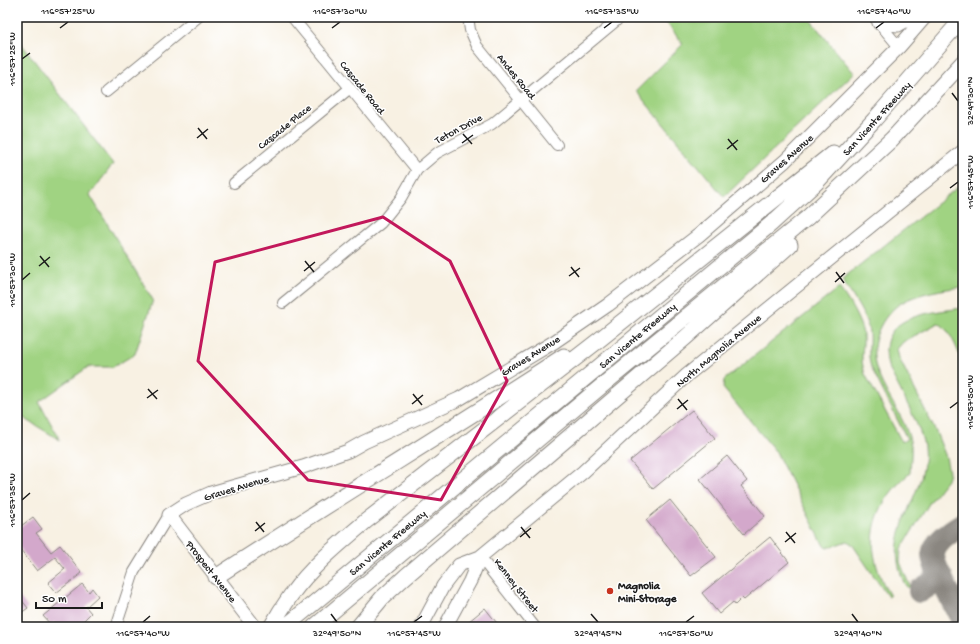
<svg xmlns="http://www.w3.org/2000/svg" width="980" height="644" font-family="'Gochi Hand',sans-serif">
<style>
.green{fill:#a0d382;stroke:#5e784f}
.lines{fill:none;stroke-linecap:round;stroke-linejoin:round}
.taxiway{stroke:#8a8680;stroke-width:24}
.building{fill:#d3a8cb}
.minor-casing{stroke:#8a8680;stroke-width:12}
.major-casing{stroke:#8a8680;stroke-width:15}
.highway-casing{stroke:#8a8680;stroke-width:17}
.minor{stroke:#fff;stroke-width:10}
.major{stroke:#fff;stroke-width:13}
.highway{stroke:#fff;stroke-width:15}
.marked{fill:none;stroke:#c2185b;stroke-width:3;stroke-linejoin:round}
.ticks{fill:none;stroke:#1c1c1c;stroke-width:1.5}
.poi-dot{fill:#c8321e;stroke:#fff;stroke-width:1.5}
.labels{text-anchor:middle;stroke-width:3;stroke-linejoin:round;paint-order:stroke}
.street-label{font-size:11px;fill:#1c1c1c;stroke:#fff}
.poi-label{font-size:11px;font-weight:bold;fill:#1c1c1c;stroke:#fff;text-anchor:start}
.neatline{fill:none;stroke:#1c1c1c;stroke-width:1.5}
.ticks-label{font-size:10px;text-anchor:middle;fill:#1c1c1c}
</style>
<rect width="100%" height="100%" fill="#fff"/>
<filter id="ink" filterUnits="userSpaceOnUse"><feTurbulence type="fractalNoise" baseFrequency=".025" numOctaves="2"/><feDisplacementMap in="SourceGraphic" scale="8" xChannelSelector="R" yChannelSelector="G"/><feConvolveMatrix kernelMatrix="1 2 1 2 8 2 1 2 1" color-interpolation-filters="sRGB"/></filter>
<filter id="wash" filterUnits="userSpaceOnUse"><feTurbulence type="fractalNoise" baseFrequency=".012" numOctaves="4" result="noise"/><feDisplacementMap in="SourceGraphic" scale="16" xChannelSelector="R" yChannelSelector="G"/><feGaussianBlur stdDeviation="0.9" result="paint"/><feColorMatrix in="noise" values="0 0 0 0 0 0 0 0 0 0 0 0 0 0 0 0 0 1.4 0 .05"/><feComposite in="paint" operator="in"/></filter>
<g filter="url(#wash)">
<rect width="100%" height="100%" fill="#f8f1e3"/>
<path class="green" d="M662,17H808L854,73L724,197L636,91L683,44Z
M17,38L113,164L90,195L153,300L135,354L113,367H88L39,402L60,440L17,414Z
M963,183V287C944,289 918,293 901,303C881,316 870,342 875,364C882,393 906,416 911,445C912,454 910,464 910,473C868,508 863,550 890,596L888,597L852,544L847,541L827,548L824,546L776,452L723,388L724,380L839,288C847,297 862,323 863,335C864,351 859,356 865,374L902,442L907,439L871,367C867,355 870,345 869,333C868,317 850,293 842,279Z
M963,308V362C957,350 950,328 938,323L903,342L897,349L899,358L936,432L946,457L949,472L947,480L930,502L901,549L900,562L911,589C904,587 903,580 901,574C884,527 930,491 924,447C922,428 897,385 888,366C875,315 927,313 963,308Z"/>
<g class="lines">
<path class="taxiway" d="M963,524C953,530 934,542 933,555C933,567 956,607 963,620
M920,591L941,577"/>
</g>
<g id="blocks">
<path class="building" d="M692,410L715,438L653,489L630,461Z
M727,456L747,481L741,486L765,516L744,534L700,479Z
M670,500L716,557L691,576L646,520Z
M33,517L42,529L36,533L51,552L60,545L82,573L56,593L48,583L65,569L55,557L37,571L17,545V529Z
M770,537L789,562L744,600L742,598L735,605L733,602L719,614L702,593Z
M82,584L89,592L92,588L98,596L86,607L91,613L83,621L88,627H73L71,624L68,627H59L54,622L51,625L43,616Z
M17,594L28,608L17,616Z
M485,608L500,627H472L468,622Z"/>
</g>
</g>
<g filter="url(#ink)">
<use href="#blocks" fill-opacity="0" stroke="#8a8680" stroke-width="1"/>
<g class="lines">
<g class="minor-casing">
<path id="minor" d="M292,17L417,170
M468,17L470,30L477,46L557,145
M874,17L899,47
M106,92L198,17
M234,183L349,89
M283,303L381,223L401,198L417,170L437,153L492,124L621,17
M480,557L535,627
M116,627L134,572L169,515"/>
</g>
<g class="major-casing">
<path id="major" d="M879,23L898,25L912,17
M255,627L169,515L186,504L211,493L303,467L348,451L364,442L459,399L554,342L608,305L699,235L785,161L899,47L925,17
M421,627L443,586L459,565L480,557L583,472L687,375L963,151
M445,627L470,581L480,557"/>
</g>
<g class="highway-casing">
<path id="highway" d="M216,577C331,502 448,431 564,356
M271,627C277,616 284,605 291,595C311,567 340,543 366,521L599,340L833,153
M285,627L771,224L816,183L874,120L963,18
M314,627L610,379L807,218L892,139L963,62
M358,627L382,598L406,576L685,338L790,245"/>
</g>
<use href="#minor" class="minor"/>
<use href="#major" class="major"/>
<use href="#highway" class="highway"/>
</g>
</g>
<path class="marked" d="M383,217L450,261L507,381L441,500L308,480L198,361L215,262Z"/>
<path class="ticks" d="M60,28L68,22M332,28L340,22M604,28L612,22M876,28L884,22M22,59L30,53M952,93L958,101M198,128L207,139M463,134L472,144M197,138L208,129M728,139L737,150M462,143L473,135M727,149L738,140M950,188L958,182M40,256L49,267M305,261L314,272M39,266L50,257M571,267L579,277M304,271L315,262M836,272L844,283M569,276L580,268M22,280L30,273M835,282L845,273M148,389L157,399M413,394L422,405M147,398L158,390M678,399L687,410M412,404L423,395M950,408L958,402M677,409L688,400M22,500L30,493M256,522L264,532M521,527L530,538M255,531L265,523M786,532L795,543M520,537L531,528M785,542L796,533M331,614L337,622M591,614L598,622M852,614L858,622M143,622L150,616M414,622L422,616M686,622L694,616"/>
<circle class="poi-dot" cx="610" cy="591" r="4"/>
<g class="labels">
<g class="street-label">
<text transform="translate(517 76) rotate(51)" y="4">Andes Road</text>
<text transform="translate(363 87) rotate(51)" y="4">Cascade Road</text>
<text transform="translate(876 118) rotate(-48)" y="4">San Vicente Freeway</text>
<text transform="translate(284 126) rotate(-39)" y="4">Cascade Place</text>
<text transform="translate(458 128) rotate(-28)" y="4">Teton Drive</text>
<text transform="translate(786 158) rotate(-42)" y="4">Graves Avenue</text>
<text transform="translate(637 335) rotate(-40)" y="4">San Vicente Freeway</text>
<text transform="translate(718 350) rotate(-40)" y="4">North Magnolia Avenue</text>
<text transform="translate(530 355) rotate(-32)" y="4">Graves Avenue</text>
<text transform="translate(236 487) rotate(-17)" y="4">Graves Avenue</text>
<text transform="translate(387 542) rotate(-40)" y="4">San Vicente Freeway</text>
<text transform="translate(212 571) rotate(52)" y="4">Prospect Avenue</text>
<text transform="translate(517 585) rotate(52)" y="4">Kenney Street</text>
</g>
<g class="poi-label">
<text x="618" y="589">Magnolia<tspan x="618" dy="13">Mini-Storage</tspan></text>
</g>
</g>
<rect width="980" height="644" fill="none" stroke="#fff" stroke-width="44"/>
<path d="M36 602v6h66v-6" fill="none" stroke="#1c1c1c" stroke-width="2"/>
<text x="42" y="602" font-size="12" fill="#1c1c1c" stroke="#ffffff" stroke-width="3" paint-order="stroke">50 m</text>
<rect x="22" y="22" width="936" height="600" class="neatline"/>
<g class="ticks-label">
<text x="68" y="14">116°57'25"W</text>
<text x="340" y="14">116°57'30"W</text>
<text x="612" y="14">116°57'35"W</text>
<text x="884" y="14">116°57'40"W</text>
<text transform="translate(11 59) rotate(-90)" y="4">116°57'25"W</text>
<text transform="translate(969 101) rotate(-90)" y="4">32°49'30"N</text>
<text transform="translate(969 182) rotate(-90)" y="4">116°57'45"W</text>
<text transform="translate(11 280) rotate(-90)" y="4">116°57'30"W</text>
<text transform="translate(969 402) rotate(-90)" y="4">116°57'50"W</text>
<text transform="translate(11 500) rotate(-90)" y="4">116°57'35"W</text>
<text x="143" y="636">116°57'40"W</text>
<text x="337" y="636">32°49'50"N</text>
<text x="414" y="636">116°57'45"W</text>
<text x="598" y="636">32°49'45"N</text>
<text x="686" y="636">116°57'50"W</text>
<text x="858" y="636">32°49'40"N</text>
</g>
</svg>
